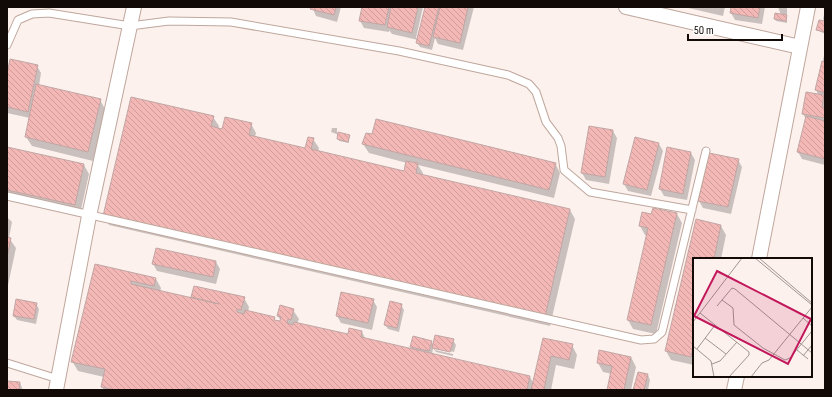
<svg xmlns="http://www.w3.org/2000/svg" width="832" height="397" font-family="'Sofia Sans Condensed',sans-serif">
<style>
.shadow{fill:#0003}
.building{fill:url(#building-back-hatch);stroke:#c1a6a5}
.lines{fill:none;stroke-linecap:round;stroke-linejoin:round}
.lane-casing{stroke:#bfa79d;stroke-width:9}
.street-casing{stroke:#bfa79d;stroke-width:16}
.lane{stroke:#fff;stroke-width:7}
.street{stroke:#fff;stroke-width:14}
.inset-road{fill:none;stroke:#9e9591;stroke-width:1}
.view{fill:#c2185b;fill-opacity:0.15;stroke:#c2185b;stroke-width:2}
.inset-edge{fill:none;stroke:#120a07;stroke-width:2}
</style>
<defs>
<pattern id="building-back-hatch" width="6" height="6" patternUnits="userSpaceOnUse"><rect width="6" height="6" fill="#f3b8b5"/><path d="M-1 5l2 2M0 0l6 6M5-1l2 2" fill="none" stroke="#cf9d9a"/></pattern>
</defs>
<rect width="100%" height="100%" fill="#fcf1ed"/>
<path class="shadow" d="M312,7H341L337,22L316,16Z
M363,7H423L416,38L418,39L426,7H474L463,50L438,44L435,38L432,50L420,47L417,43L418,40L392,34L389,30V32L364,28L360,21Z
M684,7H725L723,16Z
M732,7H765L762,24L735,20L731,13Z
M778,7H787V23L776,21L775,19L781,15Z
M825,10V34L817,30L825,22L823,19Z
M825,51L824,109L825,165L802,159L798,152L806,119L803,114L819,96L816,90L824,63L823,60Z
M37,66L41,73L39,86L100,100L105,109L93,161L32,146L26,137L30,118L7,113V79Z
M213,117L219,126L218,129L222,130L251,124L256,133L255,137L306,149L313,139L319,148L318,152L405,172L407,163L369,153L363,144L555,163L560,173L554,198L418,165L423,173L422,176L570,210L575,219L550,326L109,225L104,215Z
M590,127L613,131L617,138L609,184L586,180L582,173Z
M332,128H337V133L349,136V143L339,141V135L331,132Z
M659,144L663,151L651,196L628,191L624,184Z
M7,148L84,165L89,174L80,214L7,197Z
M691,153L695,160L687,200L664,196L660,189Z
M738,160L742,167L731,214L703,208L699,201Z
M677,214L682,223L656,334L633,329L628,320L648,236L645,235L640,226L652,215Z
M7,217L12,222L9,238L16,248L7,290Z
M696,221L721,226L726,235L721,259H694V365L671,360L666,351Z
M216,262L220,269L216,284L157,271L153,264Z
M95,265L156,279L161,288L160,292L192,299L194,287L244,298L249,307L248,312L274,318L276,322L282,323L278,316L293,310L299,319L297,324L348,335L362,332L366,340L413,350L411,347L431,341L434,346L453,340L456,345L454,352L435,348V350L453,354V356L436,352L433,348L432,355L530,377L534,384L543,339L572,345L577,355L574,369L556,365L551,390H104L102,387L104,377L78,371L72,361Z
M373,300L377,307L372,330L341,323L337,316Z
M36,304L39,309L36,324L17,320L14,316Z
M401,305L404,310L399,332L388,329L385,325Z
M631,357L636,367L631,390H608L612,374L603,372L598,363Z
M648,375L650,380L648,390H634Z
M7,382L20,383L23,390H7Z"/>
<path class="building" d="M311,7H336L334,15L310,9Z
M362,7H389L385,25L359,21Z
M391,7H418L412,33L387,27Z
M425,7H439L429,46L416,43Z
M440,7H468L460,43L433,37Z
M731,7H760L758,18L730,13Z
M775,13L787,15L786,21L774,19Z
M819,20L825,21V32L816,30Z
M10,59L38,65L28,112L7,107V74Z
M822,61L825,62V93L815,90Z
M36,84L101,99L88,152L25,137Z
M806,92L824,95L822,107L825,108V118L802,114Z
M131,97L214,116L211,126L222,129L225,117L252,123L249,135L305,148L308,137L314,138L311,149L404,171L406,161L418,163L416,173L570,209L545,317L103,216Z
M806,116L825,121V159L797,152Z
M376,119L556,163L549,190L362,144L366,133L372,134Z
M589,126L613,130L605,177L581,173Z
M338,132L350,135L348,142L337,139Z
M635,137L659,143L647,190L623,184Z
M7,147L84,164L75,205L7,190Z
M667,147L691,152L683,194L659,189Z
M709,153L739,159L728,207L698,201Z
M653,208L677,213L651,325L627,320L648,228L639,226L642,212L651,214Z
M696,219L721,225L714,259H694V342L691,357L665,351Z
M7,237L11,238L7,258Z
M156,248L216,261L213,277L152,264Z
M95,264L156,278L154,286L131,281V284L219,304L191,297L194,286L245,297L241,310L237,309V312L244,314L245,310L275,317L274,320L280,321L281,317L277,316L280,305L294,309L291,320L288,319L287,323L293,325L294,322L348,334L349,328L362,331L361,337L530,376L527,390H194L187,388V390H115L101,387L105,369L71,362Z
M341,292L374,299L368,323L336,316Z
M16,299L37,303L34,319L13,316Z
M390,301L402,304L397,328L384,325Z
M435,335L454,339L450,352L432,348Z
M413,336L432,341L429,351L410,347Z
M543,338L573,344L569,360L551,356L544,390H531Z
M599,350L631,357L624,390H607L612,366L597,363Z
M638,372L648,374L644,390H633Z
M7,381L20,382L19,390H7Z"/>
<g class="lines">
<g class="lane-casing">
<path id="lane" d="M7,45L18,20L32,14L49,13L130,26L169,21L231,22L399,51L508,75L529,84L536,92L546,122L558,138L561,146L564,170L590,192L692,210
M7,196L641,340L654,339L662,332L706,151
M7,363L58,379"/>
</g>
<g class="street-casing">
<path id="street" d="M626,7L800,47
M759,259L808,7
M56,390L89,216L134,7
M734,390L737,376"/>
</g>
<use href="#lane" class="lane"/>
<use href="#street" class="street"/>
</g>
<g transform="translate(693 258)">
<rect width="119" height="119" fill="#fcf1ed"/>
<path class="inset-road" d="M62,0L119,47M66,0L119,45M29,42L40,50L41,67L70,90L92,102L97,100L119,73M24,48L39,30L42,31L119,95M7,55L56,94V97L36,119M110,60L119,68M0,64L49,0M12,80L33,96M0,88L18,103L21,119M4,91L22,67M104,92L115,101M110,98L119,87M19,106L27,103L44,84M58,119L69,105L76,102L119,49"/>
<path class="view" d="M24,13L118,61L95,106L1,58Z"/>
<rect width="119" height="119" class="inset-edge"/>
</g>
<rect width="832" height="397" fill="none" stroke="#120a07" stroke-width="16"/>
<path d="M688 34v6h94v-6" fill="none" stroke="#120a07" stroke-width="2"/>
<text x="694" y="34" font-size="12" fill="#120a07" stroke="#ffffff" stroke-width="3" paint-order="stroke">50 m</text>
</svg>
